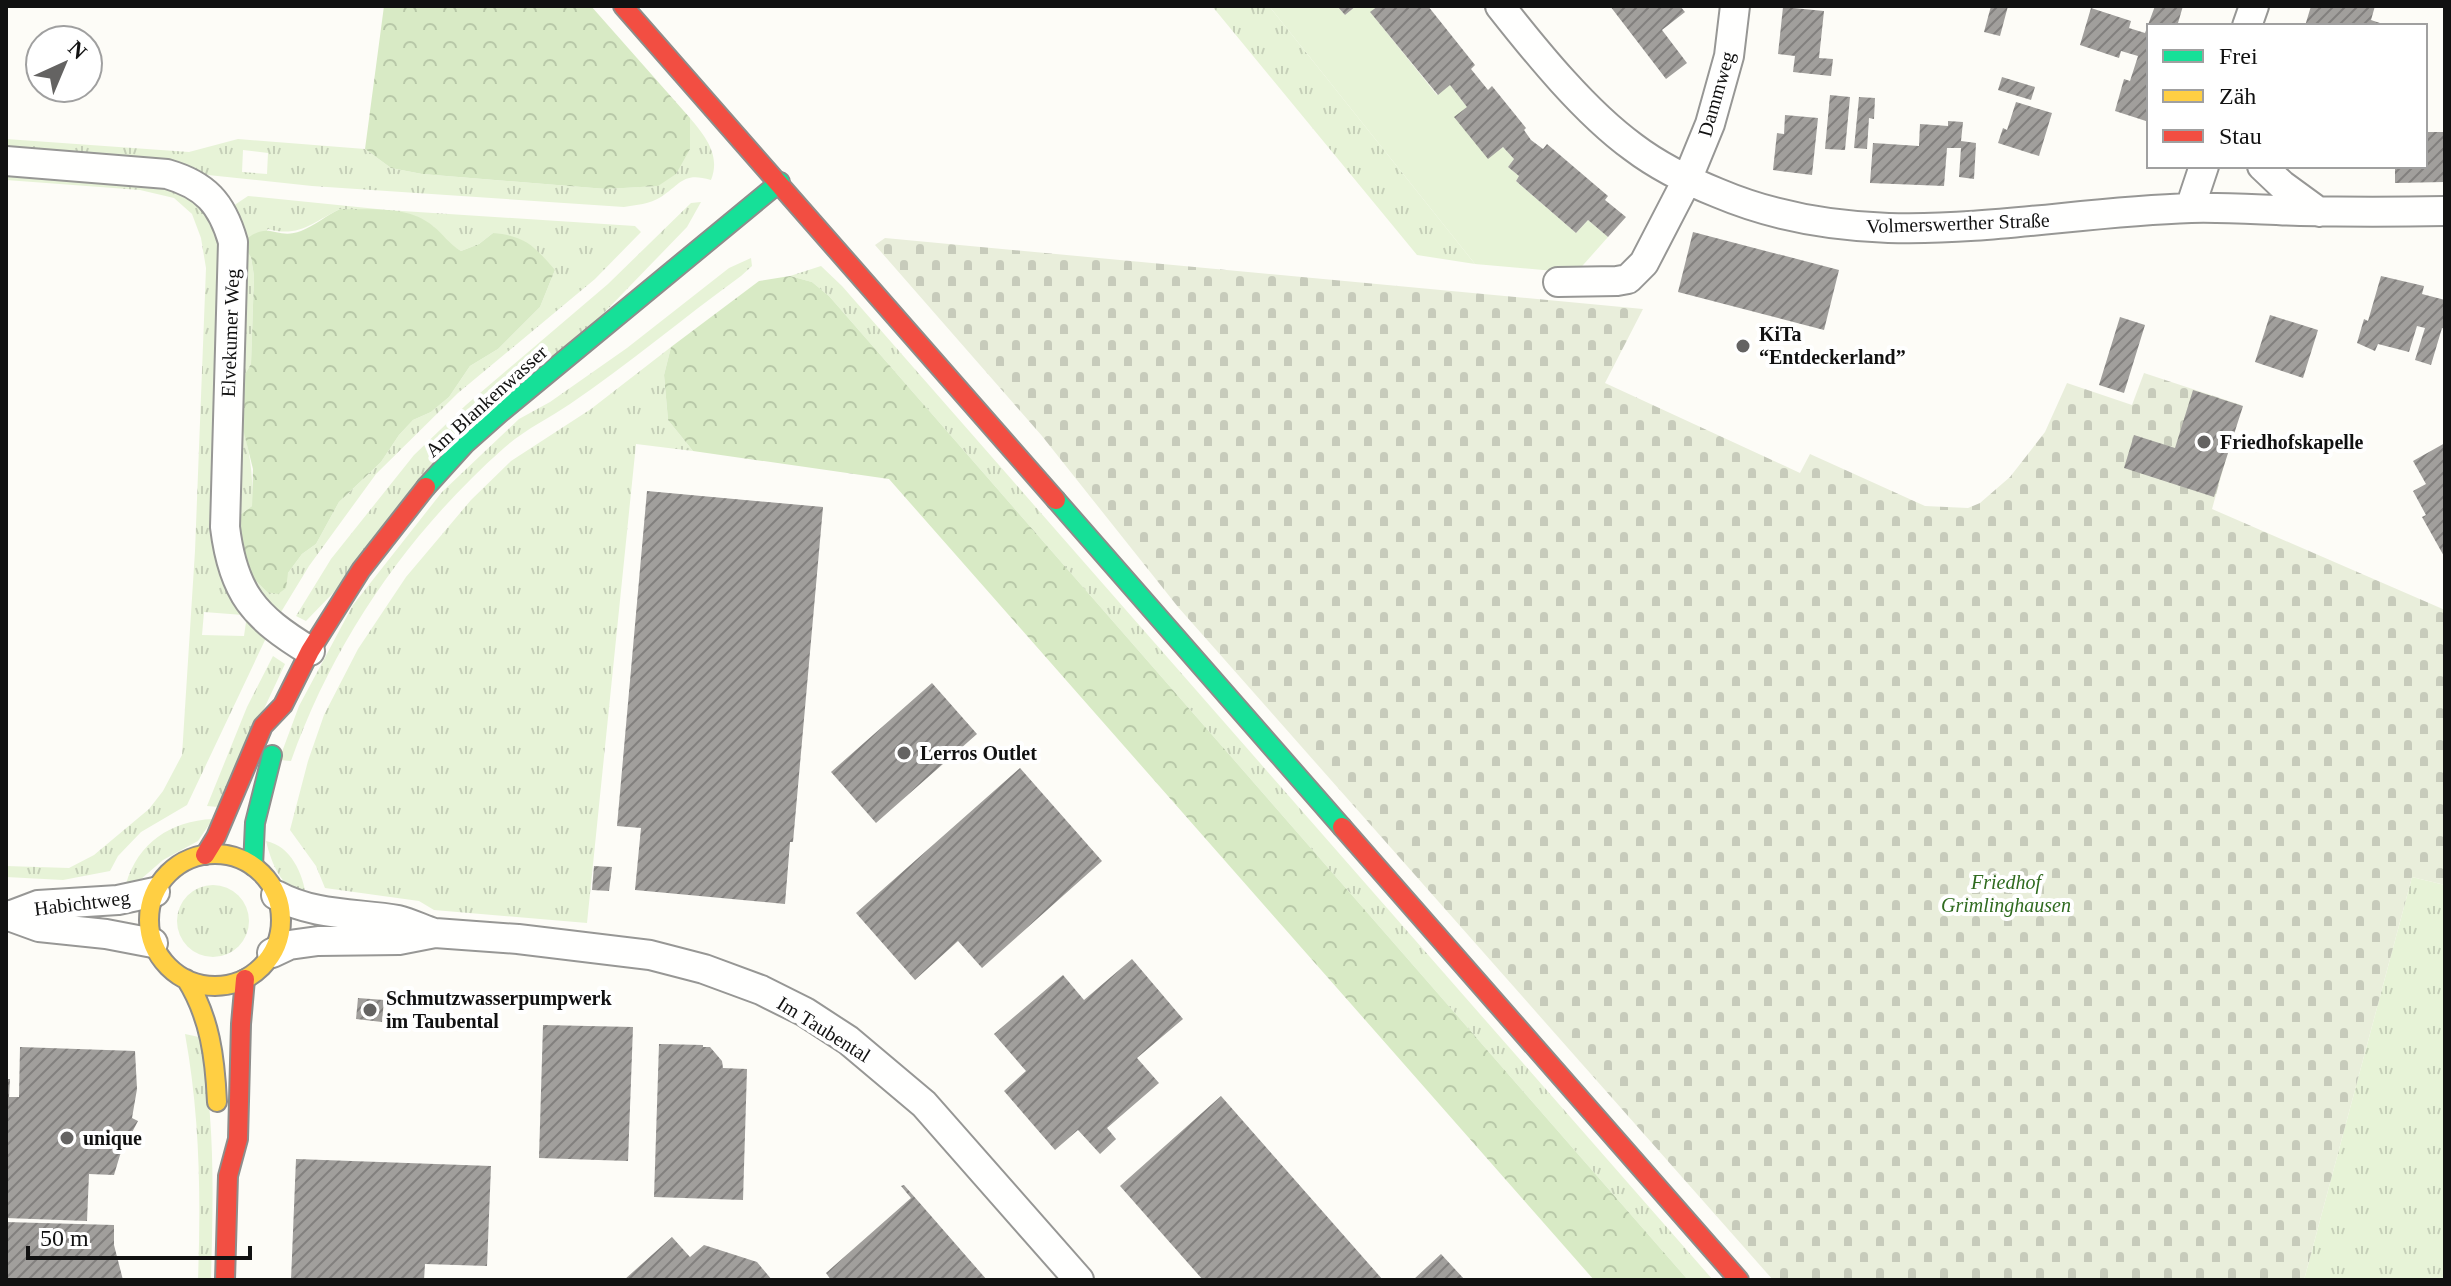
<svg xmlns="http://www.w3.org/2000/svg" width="2451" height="1286" font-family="'Times New Roman',serif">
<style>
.grass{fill:url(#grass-tufts);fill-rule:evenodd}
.forest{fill:url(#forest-crowns)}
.cemetery{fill:url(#cemetery-stones)}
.park{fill:#e7f3d7}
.building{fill:url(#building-hatch)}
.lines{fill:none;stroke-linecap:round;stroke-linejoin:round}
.street-casing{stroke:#979795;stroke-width:32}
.fast-casing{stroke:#8e8d8b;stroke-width:22}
.slow-casing{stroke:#8e8d8b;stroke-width:22}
.jam-casing{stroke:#8e8d8b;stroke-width:22}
.street{stroke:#fffffe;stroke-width:28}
.fast{stroke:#16e098;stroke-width:18}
.slow{stroke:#ffcf43;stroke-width:18}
.jam{stroke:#f24e42;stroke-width:18}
.poi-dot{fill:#646362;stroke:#fff;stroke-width:3}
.labels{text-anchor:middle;stroke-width:8;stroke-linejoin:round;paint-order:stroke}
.street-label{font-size:20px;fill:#111;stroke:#fff}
.poi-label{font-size:20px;font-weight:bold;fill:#111;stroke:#fff;text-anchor:start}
.park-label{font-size:20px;font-style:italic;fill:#2f6b1f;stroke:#fff}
</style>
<defs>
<pattern id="grass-tufts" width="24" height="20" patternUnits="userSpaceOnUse" patternTransform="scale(2)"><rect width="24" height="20" fill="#e7f3d7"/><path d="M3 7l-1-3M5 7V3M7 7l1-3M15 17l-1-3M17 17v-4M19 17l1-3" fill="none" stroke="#c5cfb8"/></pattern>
<pattern id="forest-crowns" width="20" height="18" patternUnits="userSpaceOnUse" patternTransform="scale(2)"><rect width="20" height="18" fill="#d8eac5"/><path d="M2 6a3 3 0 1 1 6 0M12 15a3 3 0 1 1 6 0" fill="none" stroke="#b8c8a8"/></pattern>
<pattern id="cemetery-stones" width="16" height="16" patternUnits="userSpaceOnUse" patternTransform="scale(2)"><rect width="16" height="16" fill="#e9eedb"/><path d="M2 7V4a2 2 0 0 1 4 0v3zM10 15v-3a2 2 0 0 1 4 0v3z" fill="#c7cbbb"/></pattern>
<pattern id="building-hatch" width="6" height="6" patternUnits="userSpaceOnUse" patternTransform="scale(2)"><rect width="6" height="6" fill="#a19f9c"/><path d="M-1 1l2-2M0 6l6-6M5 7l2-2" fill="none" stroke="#82807e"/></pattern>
</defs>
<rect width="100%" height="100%" fill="#fdfcf7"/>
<path class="grass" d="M1212,6H1269L1475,264L1417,255Z
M690,118C705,136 721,155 711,180C683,172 682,183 661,197C650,204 636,205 624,207L312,186L208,175L183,166L6,148V139L189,152L238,139L365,149L391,168L422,174L606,189L657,186L690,148ZM243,150L268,153L267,174L242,172Z
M6,172C44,175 158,178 186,195C201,205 211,224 220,240L243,615L204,612L202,635L244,636L247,615L266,638L187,805L141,832L118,856L110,871L63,880L6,877V866L69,868L94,855L149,809L163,791L182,755L195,551L206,268L201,238L192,214L174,198L140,190L6,180Z
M248,196L387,210L635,226L641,232L595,279L458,393L376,474L309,566L278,617L243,568L267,592L288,573L302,554L316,544L339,502L381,462L399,435L413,420L431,412L449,397L470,366L498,349L540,307L555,270L493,233L479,244L461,251L447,243L433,226L340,209C313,222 299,238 268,229L251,257L254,276L251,364L238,386L233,206Z
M701,202L687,227L306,621L296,616L331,559L414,455L466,405L608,284L691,203Z
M751,258L752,266L741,276C683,318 629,364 570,404C548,419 524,430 504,448C408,533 334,640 291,761L279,760L299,706L353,605L442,492L519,419L550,402L627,348L729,268Z
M821,266L842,286L1713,1280H1688L829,296L812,282L790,276Z
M671,347L664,375L668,420L693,451L636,444L587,923L434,910L419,901L325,888L316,866L290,830L308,761L324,715L358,649L406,577L471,500L511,461L591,409Z
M238,409C248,442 254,471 252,506L236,518Z
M273,656L285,664L218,807L207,806L247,707Z
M213,819L198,841L163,860L140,880L126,884C138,843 170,821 213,819Z
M266,841C291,846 303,874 306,896C281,888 272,865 266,841Z
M2412,877L2445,885V1280H2304Z
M177 921a36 36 0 1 1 72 0a36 36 0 1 1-72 0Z
M185,1034L199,1037C216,1117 213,1198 211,1280H198C201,1197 200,1116 185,1034Z"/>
<path class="forest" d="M384,6H591L690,118V149L676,174L658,186L606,189L422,174L391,168L365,149Z
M340,209C370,210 409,205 433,226C443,234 449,244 461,251L479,244L493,233C526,236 534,246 555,270L540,307L498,349L470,366L449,397L431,412L413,420L399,435L381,462L339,502L316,544L302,554L288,573L286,588L278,594L267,592L243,568L236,518L252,506L253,469L238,409V386L251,364L254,276L251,257L242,243C269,218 275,241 301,231C314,226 327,215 340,209Z
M790,276L812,282L829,296L1688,1280H1594L889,479L693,451L668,420L664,375L671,347L759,281Z"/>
<path class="cemetery" d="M885,238L1643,309L1605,383L1800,473L1810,454L1925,506L1968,508L1980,503L2010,477L2045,432L2067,383L2132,405L2144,373L2241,405L2212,509L2445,610V885L2412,877L2304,1280H1773L1178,607L1042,436L875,245Z"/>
<path class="park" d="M1269,6H1337L1345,15L1356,6H1378L1371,13L1437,95L1450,85L1467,107L1488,158L1503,147L1514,159L1508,167L1519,176L1516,181L1576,233L1588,220L1608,237L1576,273L1475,264Z"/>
<path class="building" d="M1337,6H1356L1345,15Z
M1378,6H1428L1475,65L1471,69L1488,90L1492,86L1526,128L1524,130L1531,140L1543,149L1547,144L1608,196L1605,200L1626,217L1608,237L1588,220L1576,233L1516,181L1519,176L1508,167L1514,159L1503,147L1488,159L1454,117L1467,107L1450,85L1438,95L1370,12Z
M1610,6H1680L1685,12L1662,30L1687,63L1666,79Z
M1991,6H2008L2000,36L1984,32Z
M2155,6H2183L2178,23L2184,26H2149V122L2115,111L2124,79L2130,81L2138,56L2121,51L2119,58L2080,45L2091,8L2131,21L2129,28L2145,33Z
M2311,6H2375L2371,20L2389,26H2305Z
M1783,7L1824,11L1819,58L1833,59L1831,76L1793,72L1795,56L1778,54Z
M2002,77L2035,87L2031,100L1998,90Z
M1830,95L1850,97L1845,150L1825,149Z
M1859,97L1875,98L1874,119L1869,118L1867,149L1854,148Z
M2016,102L2052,113L2039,156L1998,143L2003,128L2007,130Z
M1785,115L1818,118L1812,175L1773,170L1777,133L1784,134Z
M1948,121L1963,122L1961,141L1976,143L1974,179L1959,177L1961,148H1947L1944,186L1870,183L1873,143L1919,146L1920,124L1948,126Z
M2425,132H2445V182L2395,183V166H2425Z
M1693,232L1839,270L1824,330L1678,292Z
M2381,276L2424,286L2422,294L2445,300V329L2442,328L2431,365L2415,360L2425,328L2417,326L2409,352L2378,344L2375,351L2357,343L2364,319L2368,321Z
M2270,315L2318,330L2303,378L2255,362Z
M2120,317L2145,325L2124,393L2099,385Z
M2193,390L2243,406L2214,497L2124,468L2134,435L2175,448Z
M2445,443V558L2422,517L2426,515L2413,491L2426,484L2413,461Z
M647,491L823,507L793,842H790L785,904L635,890L641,828L617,826Z
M932,683L977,734L876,823L831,772Z
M1020,768L1102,861L982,968L958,941L915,980L856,913Z
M594,866L612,867L609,891L592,890Z
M1132,959L1183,1019L1137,1058L1159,1083L1107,1128L1116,1139L1100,1154L1078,1130L1055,1150L1004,1091L1026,1071L994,1034L1063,975L1084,1000Z
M358,998L384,1000L382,1022L356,1019Z
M543,1025L633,1027L628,1161L539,1158Z
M659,1044L703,1045V1047H710L722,1061L723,1068L747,1069L743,1200L654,1197Z
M20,1047L135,1051L137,1089L132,1118L138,1121L120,1155L114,1175L89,1174L87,1221L6,1218V1079H10L9,1097H19Z
M1221,1096L1383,1280H1203L1120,1186Z
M296,1159L491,1166L487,1266L425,1264L424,1280H291Z
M904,1185L987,1280H831L826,1273L911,1198L901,1186Z
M6,1222L114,1225V1245L123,1280H6Z
M672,1237L690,1257L704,1245L757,1262L772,1280H624Z
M1441,1254L1465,1280H1413Z"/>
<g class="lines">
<g class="street-casing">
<path id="street" d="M1500,6C1537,53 1585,112 1633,147C1658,166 1688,181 1718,193C1874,259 2029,213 2191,208C2227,207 2263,210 2300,211C2348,212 2397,212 2445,211
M2247,26L2254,6
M6,161L167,174C205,185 222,203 233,242L225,527C233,593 254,617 310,651
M2262,166L2282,185L2319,212
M2190,208L2204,166
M1558,282L1617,281L1628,279L1644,263L1687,180L1710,124L1729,56L1735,6
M276,895C314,916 357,913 398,920C410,923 422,929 434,933
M6,915L39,927L106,934L153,943
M9,916L38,905L118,900L155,892
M272,953L289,945L318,941L399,940L435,933L518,939L650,955L704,969L761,990L805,1012L848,1040L924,1104L1079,1280"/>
</g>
<g class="fast-casing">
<path id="fast" d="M426,487L465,444L500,413L780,182
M1056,500L1342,827
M253,866L255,823L272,755"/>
</g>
<g class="slow-casing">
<path id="slow" d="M149 920a66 66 0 1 1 132 0a66 66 0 1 1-132 0Z
M186,979C210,1017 215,1058 217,1102"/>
</g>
<g class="jam-casing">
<path id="jam" d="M623,6L1056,500
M1342,827L1739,1280
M205,855L216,837L263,726L283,705L310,651L361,570L426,487
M225,1280L228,1176L238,1139L241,1024L245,979"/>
</g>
<use href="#street" class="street"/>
<use href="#fast" class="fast"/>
<use href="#slow" class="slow"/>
<use href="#jam" class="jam"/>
</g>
<g class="poi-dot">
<circle cx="1743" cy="346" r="8"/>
<circle cx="2204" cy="442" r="8"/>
<circle cx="904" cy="753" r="8"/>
<circle cx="370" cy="1010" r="8"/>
<circle cx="67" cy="1138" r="8"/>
</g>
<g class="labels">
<g class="street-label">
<text transform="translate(1716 94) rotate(-74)" y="7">Dammweg</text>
<text transform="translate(1958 223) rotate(-2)" y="7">Volmerswerther Straße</text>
<text transform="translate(230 333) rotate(-88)" y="7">Elvekumer Weg</text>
<text transform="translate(486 401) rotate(-42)" y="7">Am Blankenwasser</text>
<text transform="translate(82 903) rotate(-7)" y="7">Habichtweg</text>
<text transform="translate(824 1029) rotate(32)" y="7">Im Taubental</text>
</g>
<g class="poi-label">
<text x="1759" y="341">KiTa<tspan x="1759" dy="23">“Entdeckerland”</tspan></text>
<text x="2220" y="449">Friedhofskapelle</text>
<text x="920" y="760">Lerros Outlet</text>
<text x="386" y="1005">Schmutzwasserpumpwerk<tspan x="386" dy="23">im Taubental</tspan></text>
<text x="83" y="1145">unique</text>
</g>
<g class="park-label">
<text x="2006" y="889">Friedhof<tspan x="2006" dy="23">Grimlinghausen</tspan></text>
</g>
</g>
<rect width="2451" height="1286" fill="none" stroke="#111111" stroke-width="16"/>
<rect x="2147" y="24" width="280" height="144" fill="#ffffff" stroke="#a0a0a0" stroke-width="2"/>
<rect x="2163" y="50" width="40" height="12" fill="#16e098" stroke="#a0a0a0" stroke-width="2"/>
<text x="2219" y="64" font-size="24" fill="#111111">Frei</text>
<rect x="2163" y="90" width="40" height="12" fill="#ffcf43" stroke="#a0a0a0" stroke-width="2"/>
<text x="2219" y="104" font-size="24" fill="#111111">Zäh</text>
<rect x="2163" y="130" width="40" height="12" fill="#f24e42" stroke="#a0a0a0" stroke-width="2"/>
<text x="2219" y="144" font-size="24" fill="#111111">Stau</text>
<g transform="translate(64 64) rotate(44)"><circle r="38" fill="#ffffff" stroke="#a0a0a0" stroke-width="2"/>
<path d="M0-6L14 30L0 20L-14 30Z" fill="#646362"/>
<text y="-12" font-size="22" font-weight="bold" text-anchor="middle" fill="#111111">N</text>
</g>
<path d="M28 1246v12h222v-12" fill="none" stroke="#111111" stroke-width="4"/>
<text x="40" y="1246" font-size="24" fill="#111111" stroke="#ffffff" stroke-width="6" paint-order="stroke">50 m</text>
</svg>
